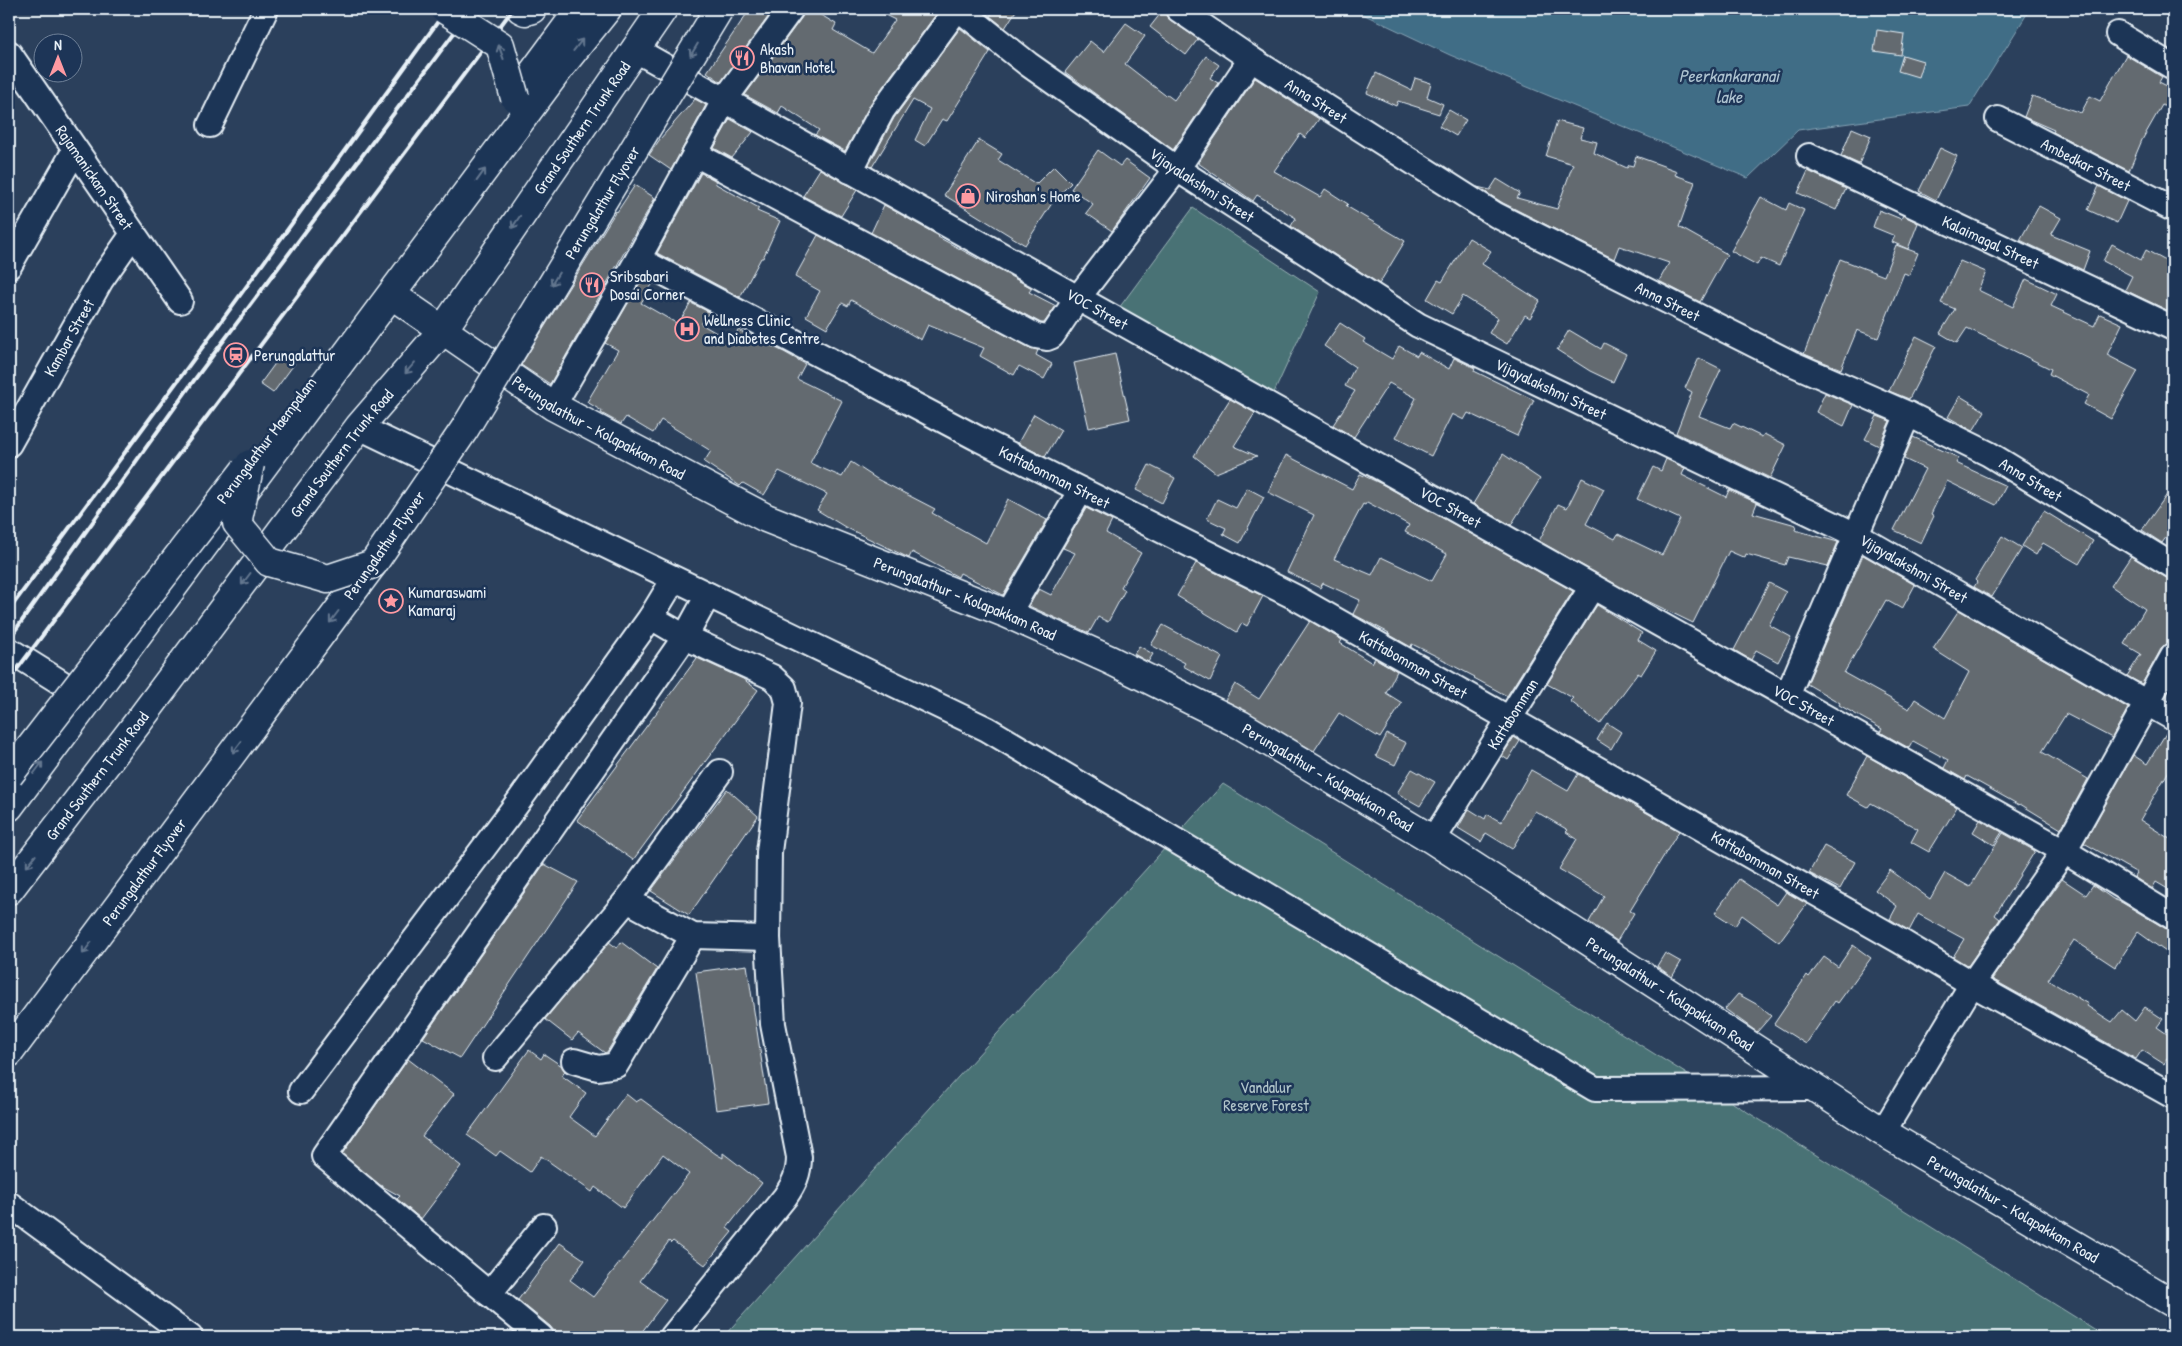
<svg xmlns="http://www.w3.org/2000/svg" width="2182" height="1346" font-family="'Patrick Hand',sans-serif">
<style>
.green{fill:#4a7275;stroke:#99b2b6}
.water{fill:#416d86;stroke:#84a2b4}
.building{fill:#646a6f;stroke:#e8f1f8;fill-rule:evenodd}
.lines{fill:none;stroke-linecap:round;stroke-linejoin:round}
.minor-casing{stroke:#e8f1f8;stroke-width:28}
.major-casing{stroke:#e8f1f8;stroke-width:31}
.highway-casing{stroke:#e8f1f8;stroke-width:31}
.minor{stroke:#1d3557;stroke-width:24}
.major{stroke:#1d3557;stroke-width:28}
.highway{stroke:#1d3557;stroke-width:28}
.rail{stroke:#e8f1f8;stroke-width:4}
.major-bridge-casing{stroke:#e8f1f8;stroke-width:31;stroke-linecap:butt}
.highway-bridge-casing{stroke:#e8f1f8;stroke-width:31;stroke-linecap:butt}
.major-bridge{stroke:#1d3557;stroke-width:28}
.highway-bridge{stroke:#1d3557;stroke-width:28}
.oneway{stroke:#64778f}
.labels{text-anchor:middle;stroke-width:5;stroke-linejoin:round;paint-order:stroke}
.poi-label{font-size:16px;fill:#e8f1f8;stroke:#1d3557;text-anchor:start}
.street-label{font-size:16px;fill:#e8f1f8;stroke:#1d3557}
.park-label{font-size:16px;fill:#b1c5ca;stroke:#1d3557}
.water-label{font-size:18px;font-style:italic;fill:#aec3d0;stroke:#1d3557}
</style>
<rect width="100%" height="100%" fill="#2b405c"/>
<filter id="ink" filterUnits="userSpaceOnUse"><feTurbulence type="fractalNoise" baseFrequency=".02" numOctaves="2"/><feDisplacementMap in="SourceGraphic" scale="10" xChannelSelector="R" yChannelSelector="G"/><feConvolveMatrix kernelMatrix="1 2 1 2 8 2 1 2 1" color-interpolation-filters="sRGB"/></filter>
<g filter="url(#ink)">
<path class="green" d="M1193,208L1320,292L1272,397L1119,308Z
M1223,784L2107,1337H723Z"/>
<path class="water" d="M1352,9H2030L1969,107L1798,130L1748,178L1450,55Z"/>
<path class="building" d="M750,9H774L721,82L707,72Z
M804,9H811L836,24L833,30L872,53L895,20L873,9H940L871,103L845,151L815,135L819,130L782,106L778,113L745,95L802,17Z
M995,9H1017L1005,28L990,16Z
M1164,9L1166,15L1170,20L1198,39L1186,55L1150,27Z
M1126,23L1145,36L1125,64L1165,95L1166,94L1174,100L1206,56L1219,65L1210,78L1218,83L1173,150L1065,72L1090,41L1104,52Z
M960,28L990,52L947,121L942,119L925,146L915,140L930,109L913,100L872,167L869,165L894,118Z
M1877,30L1904,34L1901,55L1874,51Z
M1903,55L1923,61L1918,77L1898,71Z
M2126,55L2162,77L2159,82L2173,89V111L2162,105L2142,140L2129,171L2053,132L2054,130L2024,117L2032,96L2081,113L2090,96L2100,101Z
M1376,73L1411,90L1415,78L1431,83L1427,97L1443,104L1439,114L1398,101L1396,106L1367,93Z
M1255,78L1319,119L1305,138L1300,134L1274,171L1320,197L1325,189L1348,204L1346,206L1405,241L1379,284L1291,226L1296,218L1257,195L1253,201L1198,163Z
M695,99L706,105L671,170L649,155L660,139Z
M1449,110L1466,120L1456,136L1439,126Z
M730,119L753,132L732,158L714,148Z
M1557,121L1583,128L1580,138L1597,142L1594,153L1627,168L1629,165L1633,166L1636,156L1677,171L1675,175L1695,182L1679,227L1727,254L1700,302L1659,281L1669,263L1619,246L1614,259L1503,203L1477,187L1490,190L1497,179L1520,193L1517,198L1557,209L1573,164L1546,156Z
M1852,128L1871,136L1859,164L1841,156Z
M979,140L1002,154L998,160L1036,184L1054,166L1071,183L1054,200L1025,245L944,195Z
M1940,148L1957,156L1936,200L1919,191Z
M1098,150L1120,166L1125,160L1150,178L1112,231L1086,213L1093,204L1071,189Z
M820,169L857,190L841,216L803,196Z
M1808,171L1846,189L1836,210L1798,193Z
M701,173L715,180L716,184L759,208L757,211L780,221L763,258H761L740,297L657,253Z
M635,185L655,198L550,384L521,365L616,211L617,212Z
M2099,186L2127,201L2117,223L2088,210Z
M1761,197L1786,210L1789,203L1804,210L1779,266L1761,258L1757,265L1731,251Z
M884,205L939,236L938,237L1032,288L1029,292L1056,306L1044,323H1041L871,233Z
M2039,206L2061,218L2051,235L2090,251L2083,270L2020,240Z
M1879,210L1901,219L1903,215L1918,223L1908,249L1892,242L1895,236L1873,227Z
M818,235L1030,348L1038,350L1036,355L1052,364L1044,379L1019,366L1014,375L980,356L984,348L928,325L921,340L851,300L848,306L842,303L827,328L806,316L820,291L795,277Z
M1469,238L1491,251L1482,264L1540,301L1530,318L1525,315L1507,344L1489,333L1498,318L1463,296L1452,314L1427,299L1438,280L1442,282Z
M2112,244L2141,260L2146,250L2173,265V313L2125,290L2132,276L2103,261Z
M1896,245L1918,253L1909,275L1904,273L1878,338L1857,330L1841,369L1804,354L1840,259L1884,276Z
M1960,261L1986,272L1978,290L2013,307L2026,279L2057,294L2051,306L2094,326L2100,314L2122,324L2107,355L2138,371L2111,419L2084,404L2089,395L2049,374L2051,369L1996,342L1967,328L1957,343L1940,333L1955,309L1941,303Z
M643,277L653,283L641,303L678,324L691,303L709,312L701,324L732,342L738,330L784,352L805,364L797,379L842,401L810,463L842,477L851,462L877,479L935,509L932,513L986,543L1008,499L1047,520L1003,595L960,573L958,577L912,552L909,558L845,527L817,510L827,494L779,471L764,495L743,483L740,486L704,462L711,451L661,420L653,433L626,417L621,424L601,413L602,411L587,402L618,350L605,343Z
M1340,323L1365,339L1363,342L1392,359L1399,346L1417,356L1419,352L1449,369L1454,358L1475,368L1474,371L1534,400L1517,436L1468,413L1464,420L1452,414L1431,456L1396,438L1416,398L1389,383L1354,437L1333,425L1355,391L1345,386L1355,367L1324,346Z
M1569,330L1601,349L1604,343L1626,354L1613,382L1590,371L1557,350Z
M1916,336L1936,346L1909,399L1889,391Z
M282,354L295,363L273,393L260,384Z
M1115,354L1130,419L1089,428L1074,363Z
M1699,358L1721,369L1699,416L1730,428L1733,423L1762,437L1764,434L1786,445L1770,478L1676,433L1692,392L1685,388Z
M1825,393L1853,405L1844,426L1816,412Z
M1960,396L1985,411L1973,431L1948,417Z
M1230,399L1255,413L1234,446L1257,456L1216,473L1194,456Z
M1034,414L1061,430L1045,457L1018,443Z
M1877,416L1890,421L1879,446L1865,439Z
M1913,437L1959,458L1956,463L2006,486L1996,505L1947,481L1931,514L1934,516L1921,543L1894,530L1925,469L1904,459Z
M1503,454L1540,479L1511,525L1473,504Z
M1286,455L1352,489L1360,474L1384,485L1573,591L1507,696L1474,678L1475,677L1446,662V661L1412,644L1411,647L1388,634L1389,633L1353,614L1360,600L1323,583L1320,588L1287,572L1314,515L1268,492ZM1367,502L1409,525L1405,532L1447,554L1432,581L1381,557L1372,575L1334,559L1363,504L1365,505Z
M1666,459L1685,468L1682,475L1726,497L1729,490L1757,503L1753,513L1796,525L1795,530L1838,542L1828,566L1788,557L1785,565L1746,554L1745,558L1729,551L1693,623L1631,593L1539,541L1558,504L1567,508L1582,478L1604,489L1586,524L1615,539L1618,534L1662,555L1680,519L1637,499L1653,467L1661,471Z
M1149,465L1175,478L1162,503L1136,490Z
M2173,486V528L2162,543L2142,530Z
M1247,488L1264,497L1240,543L1223,534L1226,528L1207,519L1217,499L1236,508Z
M1086,508L1112,521L1106,533L1141,553L1121,587L1125,590L1108,622L1098,617L1089,633L1029,606L1039,589L1051,595L1075,553L1063,548Z
M2044,511L2093,541L2079,564L2043,543L2036,555L2022,546Z
M2002,536L2022,548L1992,597L1974,587L1977,582L1975,580Z
M1863,555L1915,585L1902,609L1886,600L1844,673L1909,709L1915,699L1945,718L1969,672L1933,649L1959,610L2128,708L2112,738L2066,714L2042,752L2088,779L2061,829L2020,804L2019,805L1967,776L1965,780L1944,768L1948,760L1913,741L1909,748L1880,732L1882,729L1839,705L1840,703L1807,684Z
M2131,556L2173,582V642L2166,644L2161,649L2142,684L2127,676L2141,654L2124,644L2145,609L2111,586Z
M1196,563L1263,596L1247,626L1242,623L1237,632L1177,596Z
M1769,583L1786,592L1769,625L1791,637L1778,662L1756,650L1751,660L1734,650Z
M1597,605L1642,633L1638,640L1656,651L1641,675L1638,673L1600,724L1570,701L1573,698L1547,684Z
M1310,621L1342,640L1340,643L1372,663L1375,658L1397,671L1386,693L1402,703L1380,738L1339,713L1314,751L1225,700L1235,684L1259,699Z
M1163,625L1222,657L1210,681L1183,666L1185,663L1151,645Z
M1139,646L1153,654L1148,662L1134,654Z
M697,658L743,679L758,690L633,860L577,820Z
M1607,723L1621,732L1611,749L1597,740Z
M2168,730L2173,732V764L2140,820L2173,841V892L2156,882L2152,889L2134,877L2137,873L2084,843L2133,755L2147,764Z
M1387,734L1406,743L1395,765L1376,756Z
M1514,737L1520,741L1508,760L1502,756Z
M1867,756L1957,807L1929,852L1911,842L1918,829L1871,803L1868,807L1846,795Z
M1412,769L1435,782L1420,806L1397,793Z
M1531,770L1568,791L1578,774L1679,831L1630,911L1634,913L1617,941L1589,922L1604,896L1559,869L1577,839L1566,832L1568,830L1535,811L1512,849L1486,833L1481,842L1458,828L1469,809L1485,819L1487,814L1501,822Z
M727,789L758,816L689,915L651,891Z
M1980,820L2002,832L1994,845L1973,832Z
M2003,833L2035,851L1995,915L2000,919L1968,966L1953,957L1964,939L1918,914L1909,931L1890,919L1897,906L1875,890L1890,870L1930,899L1945,873L1970,887Z
M1824,846L1855,862L1840,889L1809,873Z
M544,864L578,882L460,1058L423,1038Z
M1739,879L1777,905L1786,892L1807,904L1779,942L1742,915L1735,926L1715,913Z
M2062,879L2086,895L2093,885L2113,899L2121,902L2173,933V957L2138,932L2115,967L2074,940L2048,980L2088,1004L2087,1006L2112,1022L2122,1010L2135,1021L2145,1007L2163,1019L2157,1027L2173,1038V1050L2164,1064L2142,1050L2136,1059L1992,979Z
M609,942L617,948L621,942L657,969L607,1052L605,1053L578,1033L572,1040L545,1019Z
M1853,945L1871,958L1838,1003L1835,1001L1806,1044L1774,1024L1807,975L1809,977L1824,957L1838,967Z
M1665,953L1681,962L1672,977L1657,966Z
M747,965L768,1103L716,1110L696,972Z
M1738,994L1758,1005L1771,1016L1757,1032L1725,1009Z
M529,1050L541,1059L544,1054L562,1066L565,1071L562,1076L586,1093L569,1117L595,1136L626,1094L636,1102L641,1099L716,1154L723,1158V1153L762,1183L727,1228L732,1232L705,1265L673,1241L671,1243L669,1241L640,1281L666,1300L638,1337H559L550,1326L518,1300L560,1243L585,1260L570,1280L593,1297L689,1174L663,1154L623,1208L595,1187L592,1192L541,1156L530,1172L500,1151L496,1156L467,1135Z
M408,1059L454,1094L422,1136L461,1166L421,1219L397,1199L400,1196L380,1185L342,1154Z"/>
<g class="lines">
<g class="minor-casing">
<g id="minor">
<path id="s1" d="M959,9L1028,64L1177,169L1418,325L1856,535L2173,718"/>
<path id="s2" d="M1178,9L1251,59L1496,215L1791,363L1908,414L1989,454L2173,566"/>
<path d="M2118,34L2173,67"/>
<path id="s3" d="M634,49L2064,851L2173,917"/>
<path id="s4" d="M9,53L180,301"/>
<path id="s5" d="M1998,119L2173,209"/>
<path d="M210,125L266,9"/>
<path d="M695,154L1036,336L1047,338L1052,336L1077,299L1177,169L1251,59"/>
<path id="s6" d="M1809,156L2173,328"/>
<path d="M850,171L882,111L957,9"/>
<path id="s7" d="M638,259L977,438L1295,597L1900,941L1972,984L2173,1096"/>
<path d="M9,266L75,150"/>
<path d="M553,406L638,259L725,99L791,9"/>
<path d="M359,427L987,729L1595,1089L1814,1088"/>
<path id="s8" d="M9,444L101,280L133,234"/>
<path d="M1008,614L1081,490"/>
<path d="M651,617L685,637L772,677L784,688L788,703L769,852L768,938L773,1024L799,1157C799,1174 794,1184 785,1197L672,1337"/>
<path d="M9,650L89,700"/>
<path d="M1787,696L1908,414"/>
<path d="M720,772L627,900L693,936L768,938"/>
<path id="s9" d="M1433,840L1592,587"/>
<path d="M495,1058L627,900"/>
<path d="M574,1061L598,1068L616,1065L693,936"/>
<path d="M301,1091L516,805L651,617L674,579"/>
<path d="M1883,1132L1972,984L2064,851L2173,656"/>
<path d="M9,1204L190,1337"/>
<path d="M489,1294L544,1226"/>
<path d="M541,1337L324,1156L685,637L708,595"/>
</g>
</g>
<g class="major-casing">
<g id="major">
<path d="M521,9L525,11L532,9"/>
<path id="s10" d="M392,295L553,406L766,518L1008,614L1110,660L1241,725L1433,840L1883,1132L2173,1303"/>
</g>
</g>
<g class="highway-casing">
<g id="highway">
<path d="M529,78L580,9"/>
<path d="M9,807L562,65L607,9"/>
<path id="s11" d="M9,890L139,721L359,427L442,331L663,9"/>
<path id="s12" d="M9,1053L373,564"/>
</g>
</g>
<use href="#minor" class="minor"/>
<use href="#major" class="major"/>
<use href="#highway" class="highway"/>
<path class="rail" d="M9,610L204,345L447,9
M9,639L195,379L472,9
M9,680L513,9"/>
<g class="major-bridge-casing">
<path id="major-bridge" d="M444,9L500,45L515,98"/>
</g>
<g class="highway-bridge-casing">
<g id="highway-bridge">
<path id="s13" d="M250,464L237,523L269,562L328,579L373,564L464,430L719,9"/>
<path d="M9,775L245,470"/>
</g>
</g>
<use href="#major-bridge" class="major-bridge"/>
<use href="#highway-bridge" class="highway-bridge"/>
</g>
<defs><path id="oneway-shaft" d="M-6 0H5M1.5-3L5.5 0L1.5 3" fill="none" stroke-width="1.6" stroke-linecap="round" stroke-linejoin="round" transform="scale(1.25)"/></defs>
<g class="oneway">
<use href="#oneway-shaft" transform="translate(578 45) rotate(-52)"/>
<use href="#oneway-shaft" transform="translate(694 50) rotate(121)"/>
<use href="#oneway-shaft" transform="translate(501 52) rotate(-110)"/>
<use href="#oneway-shaft" transform="translate(481 175) rotate(-54)"/>
<use href="#oneway-shaft" transform="translate(516 222) rotate(124)"/>
<use href="#oneway-shaft" transform="translate(555 279) rotate(121)"/>
<use href="#oneway-shaft" transform="translate(410 368) rotate(131)"/>
<use href="#oneway-shaft" transform="translate(246 579) rotate(127)"/>
<use href="#oneway-shaft" transform="translate(334 617) rotate(127)"/>
<use href="#oneway-shaft" transform="translate(237 747) rotate(127)"/>
<use href="#oneway-shaft" transform="translate(38 768) rotate(-53)"/>
<use href="#oneway-shaft" transform="translate(31 861) rotate(128)"/>
<use href="#oneway-shaft" transform="translate(87 948) rotate(127)"/>
</g>
</g>
<defs>
<g id="restaurant-ring" transform="scale(1.25)"><circle r="9.5" fill="#1d3557" stroke="#ff9aa2" stroke-width="1.5"/><path d="M-5-6h1v4h1v-4h1v4h1v-4h1v5L-1.5 .5V6h-2V.5L-5-1ZM5-6V6H3V1.5H1.5Q1.5-4 5-6Z" fill="#ff9aa2"/></g>
<g id="shop-ring" transform="scale(1.25)"><circle r="9.5" fill="#1d3557" stroke="#ff9aa2" stroke-width="1.5"/><path d="M-5-2.5h2.3a2.7 3.5 0 0 1 5.4 0H5L5.5 6h-11ZM-1.5-2.5h3a1.5 2.3 0 0 0-3 0Z" fill="#ff9aa2"/></g>
<g id="hospital-ring" transform="scale(1.25)"><circle r="9.5" fill="#1d3557" stroke="#ff9aa2" stroke-width="1.5"/><path d="M-5-5h3v3.5h4V-5h3V5h-3V1.5h-4V5h-3Z" fill="#ff9aa2"/></g>
<g id="station-ring" transform="scale(1.25)"><circle r="9.5" fill="#1d3557" stroke="#ff9aa2" stroke-width="1.5"/><path d="M-3-6H3Q5-6 5-4V2Q5 4 3 4L4.5 6H3L1.5 4h-3L-3 6H-4.5L-3 4Q-5 4-5 2V-4Q-5-6-3-6ZM-3.5-4v3h7v-3ZM-3.5 1v1.5H-2V1ZM2 1v1.5H3.5V1Z" fill="#ff9aa2"/></g>
<g id="sight-ring" transform="scale(1.25)"><circle r="9.5" fill="#1d3557" stroke="#ff9aa2" stroke-width="1.5"/><path d="M0-6L1.8-2.2L6-1.7L2.9 1.2L3.7 5.4L0 3.3L-3.7 5.4L-2.9 1.2L-6-1.7L-1.8-2.2Z" fill="#ff9aa2"/></g>
</defs>
<g fill-rule="evenodd">
<use href="#restaurant-ring" x="742" y="58"/>
<use href="#shop-ring" x="968" y="196"/>
<use href="#restaurant-ring" x="592" y="285"/>
<use href="#hospital-ring" x="687" y="329"/>
<use href="#station-ring" x="236" y="355"/>
<use href="#sight-ring" x="391" y="601"/>
</g>
<g class="labels">
<g class="poi-label">
<text x="760" y="55">Akash<tspan x="760" dy="18">Bhavan Hotel</tspan></text>
<text x="986" y="202">Niroshan's Home</text>
<text x="610" y="282">Sribsabari<tspan x="610" dy="18">Dosai Corner</tspan></text>
<text x="704" y="326">Wellness Clinic<tspan x="704" dy="18">and Diabetes Centre</tspan></text>
<text x="254" y="361">Perungalattur</text>
<text x="408" y="598">Kumaraswami<tspan x="408" dy="18">Kamaraj</tspan></text>
</g>
<g class="street-label">
<text dy="6" stroke="none"><textPath href="#s2" startOffset="166">Anna Street</textPath></text>
<text dy="6" stroke="none"><textPath href="#s11" startOffset="954">Grand Southern Trunk Road</textPath></text>
<text dy="6" stroke="none"><textPath href="#s5" startOffset="99">Ambedkar Street</textPath></text>
<text dy="6" stroke="none"><textPath href="#s4" startOffset="151">Rajamanickam Street</textPath></text>
<text dy="6" stroke="none"><textPath href="#s1" startOffset="300">Vijayalakshmi Street</textPath></text>
<text dy="6" stroke="none"><textPath href="#s13" startOffset="648">Perungalathur Flyover</textPath></text>
<text dy="6" stroke="none"><textPath href="#s6" startOffset="201">Kalaimagal Street</textPath></text>
<text dy="6" stroke="none"><textPath href="#s2" startOffset="571">Anna Street</textPath></text>
<text dy="6" stroke="none"><textPath href="#s3" startOffset="531">VOC Street</textPath></text>
<text dy="6" stroke="none"><textPath href="#s8" startOffset="122">Kambar Street</textPath></text>
<text dy="6" stroke="none"><textPath href="#s1" startOffset="705">Vijayalakshmi Street</textPath></text>
<text dy="6" stroke="none"><textPath href="#s10" startOffset="246">Perungalathur - Kolapakkam Road</textPath></text>
<text transform="translate(266 440) rotate(-53)" y="6">Perungalathur Maempalam</text>
<text dy="6" stroke="none"><textPath href="#s11" startOffset="549">Grand Southern Trunk Road</textPath></text>
<text dy="6" stroke="none"><textPath href="#s7" startOffset="470">Kattabomman Street</textPath></text>
<text dy="6" stroke="none"><textPath href="#s2" startOffset="976">Anna Street</textPath></text>
<text dy="6" stroke="none"><textPath href="#s3" startOffset="936">VOC Street</textPath></text>
<text transform="translate(384 545) rotate(-55)" y="6">Perungalathur Flyover</text>
<text dy="6" stroke="none"><textPath href="#s1" startOffset="1110">Vijayalakshmi Street</textPath></text>
<text dy="6" stroke="none"><textPath href="#s10" startOffset="651">Perungalathur - Kolapakkam Road</textPath></text>
<text dy="6" stroke="none"><textPath href="#s7" startOffset="875">Kattabomman Street</textPath></text>
<text dy="6" stroke="none"><textPath href="#s3" startOffset="1341">VOC Street</textPath></text>
<text dy="6" stroke="none"><textPath href="#s9" startOffset="149">Kattabomman</textPath></text>
<text dy="6" stroke="none"><textPath href="#s11" startOffset="144">Grand Southern Trunk Road</textPath></text>
<text dy="6" stroke="none"><textPath href="#s10" startOffset="1056">Perungalathur - Kolapakkam Road</textPath></text>
<text dy="6" stroke="none"><textPath href="#s7" startOffset="1280">Kattabomman Street</textPath></text>
<text dy="6" stroke="none"><textPath href="#s12" startOffset="226">Perungalathur Flyover</textPath></text>
<text dy="6" stroke="none"><textPath href="#s10" startOffset="1461">Perungalathur - Kolapakkam Road</textPath></text>
<text dy="6" stroke="none"><textPath href="#s10" startOffset="1866">Perungalathur - Kolapakkam Road</textPath></text>
</g>
<g class="park-label">
<text x="1266" y="1093">Vandalur<tspan x="1266" dy="18">Reserve Forest</tspan></text>
</g>
<g class="water-label">
<text x="1729" y="82">Peerkankaranai<tspan x="1729" dy="21">lake</tspan></text>
</g>
</g>
<rect width="2182" height="1346" fill="none" stroke="#1d3557" stroke-width="30"/>
<rect x="15" y="15" width="2152" height="1316" fill="none" stroke="#e8f1f8" stroke-width="2" filter="url(#ink)"/>
<g transform="translate(58 58)"><circle r="24" fill="#1d3557" stroke="#6e8097"/>
<path d="M0-4L9 19L0 12L-9 19Z" fill="#ff9aa2"/>
<text y="-8" font-size="14" font-weight="bold" text-anchor="middle" fill="#e8f1f8">N</text>
</g>
</svg>
